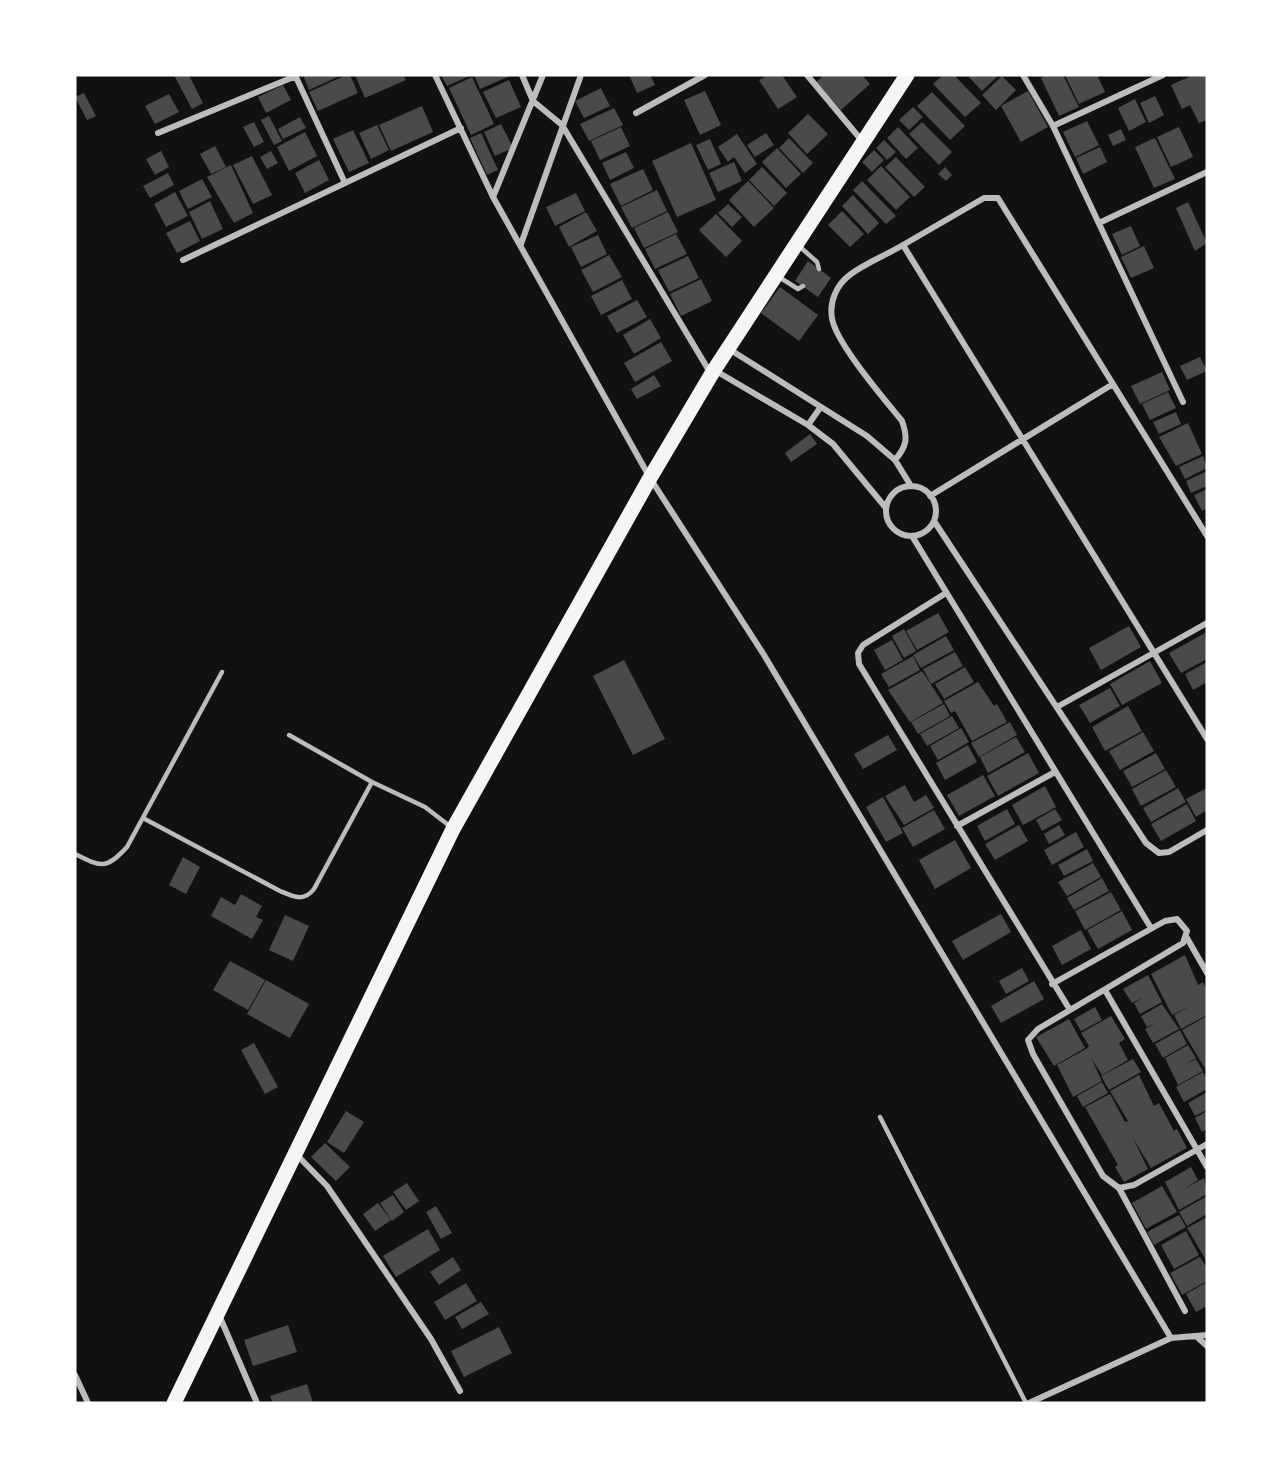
<svg xmlns="http://www.w3.org/2000/svg" width="1282" height="1478" font-family="'DM Sans',sans-serif">
<style>
.building{fill:#4a4a4a}
.lines{fill:none;stroke-linecap:round;stroke-linejoin:round}
.service{stroke:#bcbcbc;stroke-width:4.5}
.minor{stroke:#bcbcbc;stroke-width:6}
.trunk{stroke:#f5f5f5;stroke-width:15}
</style>
<rect width="100%" height="100%" fill="#111"/>
<path class="building" d="M174,75H189L203,103L192,109Z
M303,75H342L309,90Z
M346,75H350L358,93L318,111L309,92Z
M355,75H403L406,80L365,98Z
M441,75H472L447,86Z
M474,75H512L480,89Z
M629,75H650L655,85L637,93Z
M767,75H782L797,97L778,109L759,80Z
M824,75H862L870,84L841,110L816,82Z
M943,75H954L981,103L965,117L933,84Z
M967,75H999L982,91Z
M1046,75H1063L1079,107L1059,116L1041,78Z
M1065,75H1097L1105,92L1079,104Z
M1193,75H1207V120L1199,123L1190,105L1182,109L1171,85Z
M1002,76L1016,90L996,110L982,95Z
M472,77L494,124L471,135L449,88Z
M509,80L521,107L496,118L483,92Z
M283,85L291,100L266,113L258,97Z
M601,88L610,106L584,118L575,101Z
M705,91L721,125L700,135L684,100Z
M1028,91L1048,127L1021,142L1001,106Z
M932,92L965,126L950,140L917,106Z
M84,93L96,116L87,120L75,97Z
M169,94L179,112L155,124L145,106Z
M1155,96L1164,115L1149,123L1140,103Z
M1135,99L1146,122L1129,131L1118,108Z
M422,106L433,132L391,151L379,125Z
M913,107L923,117L909,130L899,120Z
M614,108L623,125L589,141L580,124Z
M808,114L828,134L807,154L788,133Z
M269,116L282,141L274,145L261,120Z
M300,117L306,128L283,139L278,129Z
M1087,121L1099,145L1075,157L1063,132Z
M254,122L264,142L254,147L243,127Z
M922,122L952,152L939,165L909,134Z
M501,124L513,148L495,156L484,132Z
M377,125L389,150L371,159L359,133Z
M621,127L630,146L600,160L591,141Z
M898,127L918,148L906,159L887,138Z
M1179,127L1193,157L1171,167L1157,137Z
M1121,129L1126,140L1113,146L1108,135Z
M353,130L369,163L349,172L333,139Z
M305,132L317,156L289,171L277,147Z
M481,133L498,170L487,175L470,138Z
M766,133L774,145L755,157L747,145Z
M737,134L757,164L745,173L734,157L728,162L718,147Z
M789,138L813,163L803,173L779,148Z
M1155,138L1175,179L1154,188L1135,147Z
M710,139L721,164L708,170L696,145Z
M884,140L896,152L887,160L876,148Z
M691,143L716,200L677,217L652,161Z
M215,146L226,167L211,174L200,154Z
M1100,147L1107,162L1083,174L1076,158Z
M777,148L801,174L786,188L762,162Z
M874,150L884,160L872,172L862,162Z
M161,151L169,167L155,175L146,159Z
M271,151L278,163L267,169L260,157Z
M626,152L634,168L610,180L602,163Z
M252,156L272,195L253,204L233,165Z
M896,157L925,187L914,197L885,167Z
M319,160L329,180L305,193L295,173Z
M734,162L742,181L718,192L709,173Z
M231,165L253,213L234,223L207,177Z
M881,166L910,197L896,210L867,180Z
M762,167L787,193L774,206L749,180Z
M945,167L952,175L946,181L938,174Z
M643,169L653,190L621,206L610,184Z
M168,173L174,185L150,198L143,186Z
M202,179L212,197L188,209L179,191Z
M748,181L774,208L754,227L729,200Z
M862,181L896,216L886,224L853,190Z
M657,190L667,211L632,228L621,207Z
M175,192L188,216L166,227L154,204Z
M576,193L585,211L555,226L546,207Z
M853,195L879,223L868,234L842,206Z
M210,201L223,229L202,239L189,212Z
M1188,202L1207,243L1195,251L1176,208Z
M728,204L742,217L732,227L718,213Z
M842,211L864,234L850,247L828,225Z
M586,212L597,231L569,247L559,227Z
M668,212L678,232L644,248L634,228Z
M716,214L742,241L726,257L699,230Z
M190,221L200,241L177,253L166,233Z
M1131,226L1140,246L1122,255L1112,234Z
M676,234L687,254L655,269L645,249Z
M598,235L607,254L581,267L571,247Z
M1144,246L1154,268L1131,278L1121,257Z
M609,255L622,277L593,292L581,270Z
M688,256L699,278L669,292L658,270Z
M808,261L831,278L818,297L795,281Z
M701,279L712,301L681,316L670,294Z
M622,280L632,299L601,315L591,296Z
M780,287L818,315L799,341L761,313Z
M637,300L647,317L617,333L607,316Z
M650,319L661,338L634,354L623,335Z
M661,342L672,361L635,382L624,363Z
M1200,357L1207,371L1187,380L1180,366Z
M1162,372L1170,390L1140,404L1131,386Z
M654,375L661,386L637,399L631,389Z
M1168,392L1176,408L1150,420L1142,404Z
M1176,412L1181,424L1159,434L1153,422Z
M1188,423L1202,454L1176,466L1159,437Z
M810,434L817,444L791,462L785,453Z
M1203,456L1207,468L1185,479L1179,467Z
M1207,471V486L1191,493L1186,481Z
M1207,489V508L1202,511L1194,495Z
M938,613L949,632L917,650L906,631Z
M1129,626L1141,647L1101,670L1089,648Z
M904,629L916,651L904,658L892,636Z
M1205,633L1207,659L1181,673L1169,653Z
M946,636L954,650L921,668L913,655Z
M892,640L903,660L885,670L874,650Z
M955,652L963,666L931,684L923,669Z
M913,656L920,670L889,687L881,674Z
M624,660L665,739L633,755L593,676Z
M1150,661L1162,683L1122,705L1110,684Z
M1207,662V682L1193,690L1185,674Z
M965,667L974,682L944,699L935,684Z
M922,671L943,703L910,722L888,690Z
M978,682L994,706L997,704L1007,722L972,741L955,711L951,713L944,701Z
M1110,688L1120,706L1090,723L1079,705Z
M944,704L950,716L918,734L911,722Z
M1128,706L1142,731L1105,751L1092,727Z
M952,716L959,728L927,746L920,734Z
M1010,722L1017,735L979,757L971,743Z
M961,728L969,742L938,760L930,746Z
M1143,732L1154,751L1120,770L1109,751Z
M888,735L897,750L863,769L854,754Z
M1016,737L1025,752L988,773L980,757Z
M968,745L977,762L945,780L936,763Z
M1028,753L1039,773L998,796L987,776Z
M1156,753L1165,769L1132,787L1123,771Z
M1166,770L1176,787L1141,806L1132,789Z
M983,775L995,796L959,816L947,795Z
M905,785L914,802L926,795L934,808L904,825L885,796Z
M1045,786L1056,807L1023,825L1012,805Z
M1178,788L1186,802L1151,822L1143,808Z
M1207,788V810L1196,817L1186,799Z
M883,797L903,833L886,842L866,807Z
M1187,804L1196,821L1161,841L1151,824Z
M1007,809L1015,824L985,841L977,826Z
M1055,809L1062,820L1042,831L1036,820Z
M934,810L945,829L913,847L902,828Z
M1019,825L1028,841L995,860L985,844Z
M1059,825L1065,835L1049,844L1044,834Z
M1076,832L1084,847L1052,865L1044,850Z
M955,840L971,868L935,889L919,860Z
M1087,849L1093,861L1064,876L1058,865Z
M183,857L200,867L186,894L169,885Z
M1093,863L1101,877L1067,896L1058,882Z
M1102,878L1109,891L1074,910L1067,898Z
M1111,892L1121,910L1085,930L1075,911Z
M241,894L262,906L256,917L263,920L252,939L211,916L221,897L235,905Z
M1122,911L1132,930L1098,949L1087,930Z
M1001,914L1011,932L963,960L952,941Z
M285,915L309,926L293,961L269,950Z
M1081,930L1091,949L1062,965L1052,946Z
M1185,955L1198,985L1203,982L1207,990V1015L1181,1029L1174,1015L1190,1006L1172,1015L1151,974Z
M230,961L265,980L248,1010L213,990Z
M1022,968L1029,981L1006,994L999,981Z
M1148,975L1162,1002L1140,1014L1134,1003L1143,997L1132,1003L1123,989Z
M266,980L309,1004L290,1038L247,1014Z
M1034,981L1044,999L1001,1023L991,1006Z
M1162,1004L1179,1029L1153,1043L1145,1029L1156,1023L1147,1027L1141,1016Z
M1095,1007L1102,1020L1081,1031L1074,1019Z
M1111,1016L1125,1039L1119,1043L1128,1060L1102,1075L1091,1058L1102,1081L1073,1097L1057,1065L1086,1049L1089,1046L1081,1033Z
M1207,1016V1072L1182,1030Z
M1069,1019L1085,1048L1054,1066L1036,1037Z
M1180,1030L1187,1044L1163,1058L1155,1044Z
M254,1043L278,1087L265,1094L241,1050Z
M1188,1045L1196,1058L1186,1064L1196,1059L1203,1071L1178,1085L1165,1058Z
M1133,1059L1141,1072L1109,1090L1101,1076Z
M1203,1072L1207,1079V1089L1184,1102L1176,1087Z
M1139,1075L1154,1106L1159,1103L1174,1131L1177,1129L1187,1148L1151,1168L1133,1138L1148,1169L1124,1182L1115,1167L1118,1165L1085,1107L1110,1094L1132,1135L1125,1122L1128,1121L1110,1091Z
M1102,1082L1108,1093L1083,1107L1077,1096Z
M1207,1092V1110L1195,1116L1188,1103Z
M346,1111L364,1122L344,1153L327,1142Z
M1207,1111V1129L1202,1132L1195,1118Z
M325,1143L350,1167L336,1181L311,1157Z
M1191,1167L1198,1180L1184,1189L1204,1178L1207,1194L1179,1210L1165,1182Z
M407,1183L419,1201L406,1210L393,1192Z
M1162,1186L1177,1212L1146,1229L1132,1203Z
M393,1195L404,1212L392,1221L380,1203Z
M1207,1196V1214L1187,1226L1179,1212Z
M378,1203L391,1220L375,1231L363,1214Z
M436,1206L452,1233L441,1239L426,1212Z
M1179,1215L1186,1227L1154,1245L1147,1232Z
M1207,1217V1262L1187,1228Z
M428,1229L440,1250L396,1277L383,1256Z
M1186,1231L1199,1255L1174,1269L1161,1245Z
M453,1257L461,1270L439,1285L430,1272Z
M1200,1257L1207,1268V1281L1182,1295L1170,1273Z
M1207,1282V1306L1196,1312L1186,1294Z
M466,1283L477,1301L445,1320L434,1302Z
M481,1302L489,1314L462,1329L455,1317Z
M288,1325L297,1352L253,1366L244,1340Z
M499,1327L512,1353L464,1377L451,1351Z
M307,1384L313,1403H273L270,1396Z"/>
<g class="lines">
<path class="service" d="M799,246L817,262L819,269
M779,277L798,289L803,286
M289,735L372,782L425,807L451,827
M143,818L280,891C294,897 304,902 314,889L372,782
M75,854C101,867 106,870 127,847L222,672
M880,1117L1026,1403"/>
<path class="minor" d="M295,75L345,183
M435,75L493,197L650,478L764,655L1171,1338
M522,75L533,101L562,125L711,374
M807,75L863,142
M1023,75L1053,126L1183,402
M636,113L705,75
M1053,126L1163,75
M158,133L296,76
M493,197L543,75
M1099,223L1207,172
M521,244L581,75
M183,260L461,128
M729,349L867,436L895,460L911,486
M716,371L808,425L833,444L886,508
M1113,384L998,198H984L903,245L1207,739
M808,425L820,408
M895,460C907,446 908,438 902,421C885,400 835,342 832,318C829,301 837,284 851,274C866,263 886,255 903,245
M886 511a25 25 0 1 1 50 0a25 25 0 1 1-50 0Z
M930,496L1113,384L1207,536
M934,521L1146,843L1159,853L1169,852L1207,830
M912,536L1151,928
M946,593L863,645L858,653L859,664L1070,1010
M1057,707L1207,623
M957,826L1055,772
M1187,938L1207,973
M1052,984L1165,921L1177,919L1187,931L1183,943L1038,1029L1028,1040L1033,1054L1103,1176L1119,1188L1185,1311
M1105,990L1207,1167
M297,1155L327,1186L431,1339L460,1391
M1119,1188L1134,1185L1207,1144
M219,1315L257,1403
M1198,1338L1207,1346
M75,1375L88,1403
M1029,1403L1171,1338L1207,1335"/>
<path class="trunk" d="M174,1403L453,829L650,478L714,370L907,75"/>
</g>
<rect width="1282" height="1478" fill="none" stroke="#ffffff" stroke-width="153"/>
</svg>
